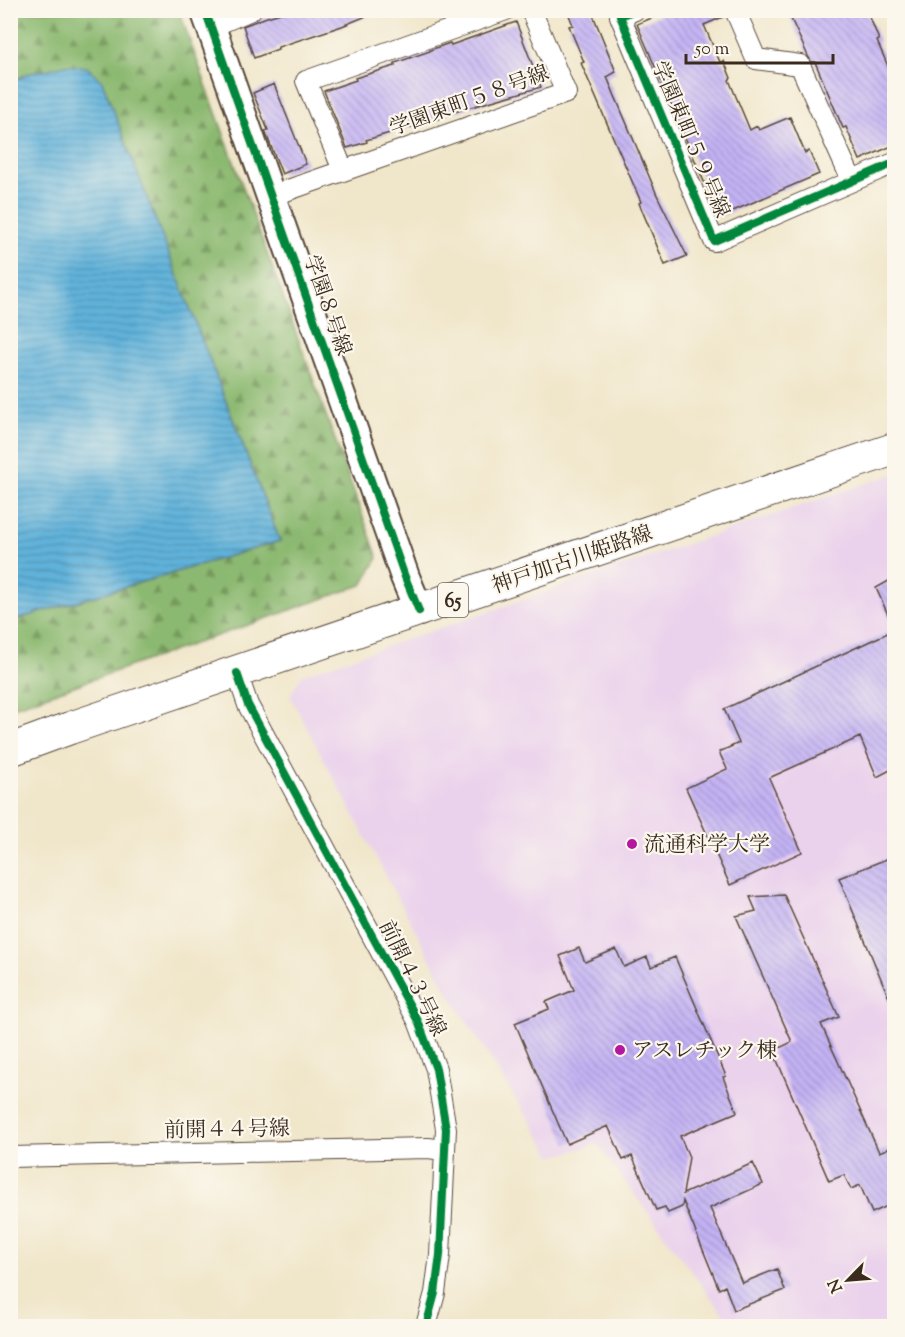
<svg xmlns="http://www.w3.org/2000/svg" width="905" height="1337" font-family="'Sorts Mill Goudy','Noto Serif JP',serif">
<style>
.built{fill:#ead1ec}
.forest{fill:url(#forest-firs);stroke:#647248;stroke-width:1.5}
.water{fill:url(#water-rules);stroke:#4e6e7c;stroke-width:1.5}
.building{fill:url(#building-back-hatch)}
.lines{fill:none;stroke-linecap:round;stroke-linejoin:round}
.street-casing{stroke:#564638;stroke-width:22}
.secondary-casing{stroke:#564638;stroke-width:32}
.primary-casing{stroke:#564638;stroke-width:34}
.street{stroke:#fff;stroke-width:20}
.secondary{stroke:#fff;stroke-width:28}
.primary{stroke:#fff;stroke-width:32}
.cycleway-casing{stroke:#fbf7ec;stroke-width:11}
.cycleway{stroke:#00873e;stroke-width:8}
.poi-dot{fill:#b5179e;stroke:#fbf7ec;stroke-width:2}
.labels{text-anchor:middle;stroke-width:4.5;stroke-linejoin:round;paint-order:stroke}
.shield{fill:#fbf7ec;stroke:#75685c;stroke-width:1.5}
.shield-label{font-size:20px;font-weight:bold;fill:#3b2a1e}
.street-label{font-size:21px;fill:#3b2a1e;stroke:#fbf7ec}
.poi-label{font-size:21px;fill:#3b2a1e;stroke:#fbf7ec;text-anchor:start}
</style>
<defs>
<pattern id="forest-firs" width="22" height="20" patternUnits="userSpaceOnUse" patternTransform="scale(1.5)"><rect width="22" height="20" fill="#8cb971"/><path d="M5 1l3.5 6h-7zM16 11l3.5 6h-7z" fill="#74975c"/></pattern>
<pattern id="water-rules" width="6" height="5" patternUnits="userSpaceOnUse" patternTransform="scale(1.5)"><rect width="6" height="5" fill="#60b2db"/><path d="M0 2.5h6" fill="none" stroke="#5091b1"/></pattern>
<pattern id="building-back-hatch" width="6" height="6" patternUnits="userSpaceOnUse" patternTransform="scale(1.5)"><rect width="6" height="6" fill="#c4b3f5"/><path d="M-1 5l2 2M0 0l6 6M5-1l2 2" fill="none" stroke="#a092c6"/></pattern>
</defs>
<rect width="100%" height="100%" fill="#fbf7ec"/>
<filter id="ink" filterUnits="userSpaceOnUse"><feTurbulence type="fractalNoise" baseFrequency=".0167" numOctaves="2"/><feDisplacementMap in="SourceGraphic" scale="12" xChannelSelector="R" yChannelSelector="G"/><feConvolveMatrix kernelMatrix="1 2 1 2 8 2 1 2 1" color-interpolation-filters="sRGB"/></filter>
<filter id="wash" filterUnits="userSpaceOnUse"><feTurbulence type="fractalNoise" baseFrequency=".008" numOctaves="4" result="noise"/><feDisplacementMap in="SourceGraphic" scale="24" xChannelSelector="R" yChannelSelector="G"/><feGaussianBlur stdDeviation="1.35" result="paint"/><feColorMatrix in="noise" values="0 0 0 0 0 0 0 0 0 0 0 0 0 0 0 0 0 1.4 0 .05"/><feComposite in="paint" operator="in"/></filter>
<g filter="url(#wash)">
<rect width="100%" height="100%" fill="#f0e6ca"/>
<path class="built" d="M894,474V1326H732L597,1144L553,1157L448,992L290,696L302,675Z"/>
<path class="forest" d="M11,11H179L378,558L362,585L11,708L10,624L14,620L280,541L27,74L11,82Z"/>
<path class="water" d="M66,65L87,67L102,81L280,541L14,620L10,602L11,82L27,74Z"/>
<g id="blocks">
<path class="building" d="M291,10H379V11L342,26L278,47V49L254,58L243,26L267,17Z
M567,10H591L616,72L607,77L657,195L687,256L665,265L639,203L641,202L581,63L584,62L569,26L573,25Z
M678,10H723L725,16L704,25L720,62L724,61L731,78L729,80L750,130L757,126L759,130L790,117L805,153L809,151L819,174L719,217L637,24L664,13L665,16Z
M787,10H867L879,40L877,41L891,73L888,74L894,88V145L860,160L846,127L843,128L815,62L812,63L808,56Z
M516,22L541,87L440,116L441,118L366,140L367,142L347,148L324,91L356,80L355,78L395,66V63L430,51V50L450,43L451,45Z
M274,84L306,164L282,174L265,131L268,130L253,93Z
M894,578V628L876,588Z
M894,630V768L877,777L860,737L769,778L802,852L730,885L686,788L727,769L719,752L739,743L724,709Z
M889,858L894,869V1010L839,878Z
M784,895L839,1017L821,1024L879,1152L894,1146V1203L872,1213L860,1185L851,1189L844,1175L829,1181L773,1051L792,1042L736,916L756,911L750,897Z
M579,948L585,962L616,949L624,967L647,957L651,967L675,957L726,1076L723,1077L737,1112L680,1136L689,1157L683,1194L753,1163L763,1184L710,1208L742,1283L777,1269L785,1290L734,1310L725,1286L719,1289L683,1201L682,1207L668,1213L665,1207L656,1210L632,1156L623,1160L608,1126L567,1144L515,1023L549,1009L546,1002L574,990L560,956Z"/>
</g>
</g>
<g filter="url(#ink)">
<use href="#blocks" fill-opacity="0" stroke="#564638" stroke-width="1.5"/>
<g class="lines">
<g class="street-casing">
<path id="street" d="M635,10L620,16L714,241L894,163
M735,10L756,59L800,65L852,181
M211,27L251,10
M343,170L306,81L506,10
M271,196L566,93L531,10
M237,673L248,705L418,1021L436,1069L446,1129L440,1255L435,1293L426,1326
M10,1157L428,1148L444,1150"/>
</g>
<g class="secondary-casing">
<path id="secondary" d="M205,10L405,577L419,611"/>
</g>
<g class="primary-casing">
<path id="primary" d="M10,750L70,728L894,449"/>
</g>
<use href="#street" class="street"/>
<use href="#secondary" class="secondary"/>
<use href="#primary" class="primary"/>
<g class="cycleway-casing">
<path id="cycleway" d="M205,10L405,577L419,611
M635,10L620,16L714,241L894,163
M237,673L248,705L418,1021L436,1069L446,1129L440,1255L435,1293L426,1326"/>
</g>
<use href="#cycleway" class="cycleway"/>
</g>
</g>
<g class="poi-dot">
<circle cx="632" cy="844" r="6"/>
<circle cx="620" cy="1050" r="6"/>
</g>
<g class="labels">
<rect class="shield" x="438" y="583" width="30" height="34" rx="4.5"/>
<g class="shield-label">
<text x="453" y="607">65</text>
</g>
<g class="street-label">
<text transform="translate(469 100) rotate(-20)" y="7">学園東町５８号線</text>
<text transform="translate(691 139) rotate(67)" y="7">学園東町５９号線</text>
<text transform="translate(328 305) rotate(71)" y="7">学園８号線</text>
<text transform="translate(572 559) rotate(-19)" y="7">神戸加古川姫路線</text>
<text transform="translate(413 978) rotate(64)" y="7">前開４３号線</text>
<text transform="translate(227 1129) rotate(-1)" y="7">前開４４号線</text>
</g>
<g class="poi-label">
<text x="644" y="851">流通科学大学</text>
<text x="632" y="1057">アスレチック棟</text>
</g>
</g>
<rect width="905" height="1337" fill="none" stroke="#fbf7ec" stroke-width="36"/>
<g transform="translate(848 1280) rotate(245)" stroke="#fbf7ec" stroke-width="4.5" paint-order="stroke">
<path d="M0-4.5L10 22L0 15L-10 22Z" fill="#3b2a1e"/>
<text y="-9" font-size="16" font-weight="bold" text-anchor="middle" fill="#3b2a1e">N</text>
</g>
<path d="M686 54v9h147v-9" fill="none" stroke="#3b2a1e" stroke-width="3"/>
<text x="695" y="54" font-size="18" fill="#3b2a1e" stroke="#fbf7ec" stroke-width="4.5" paint-order="stroke">50 m</text>
</svg>
